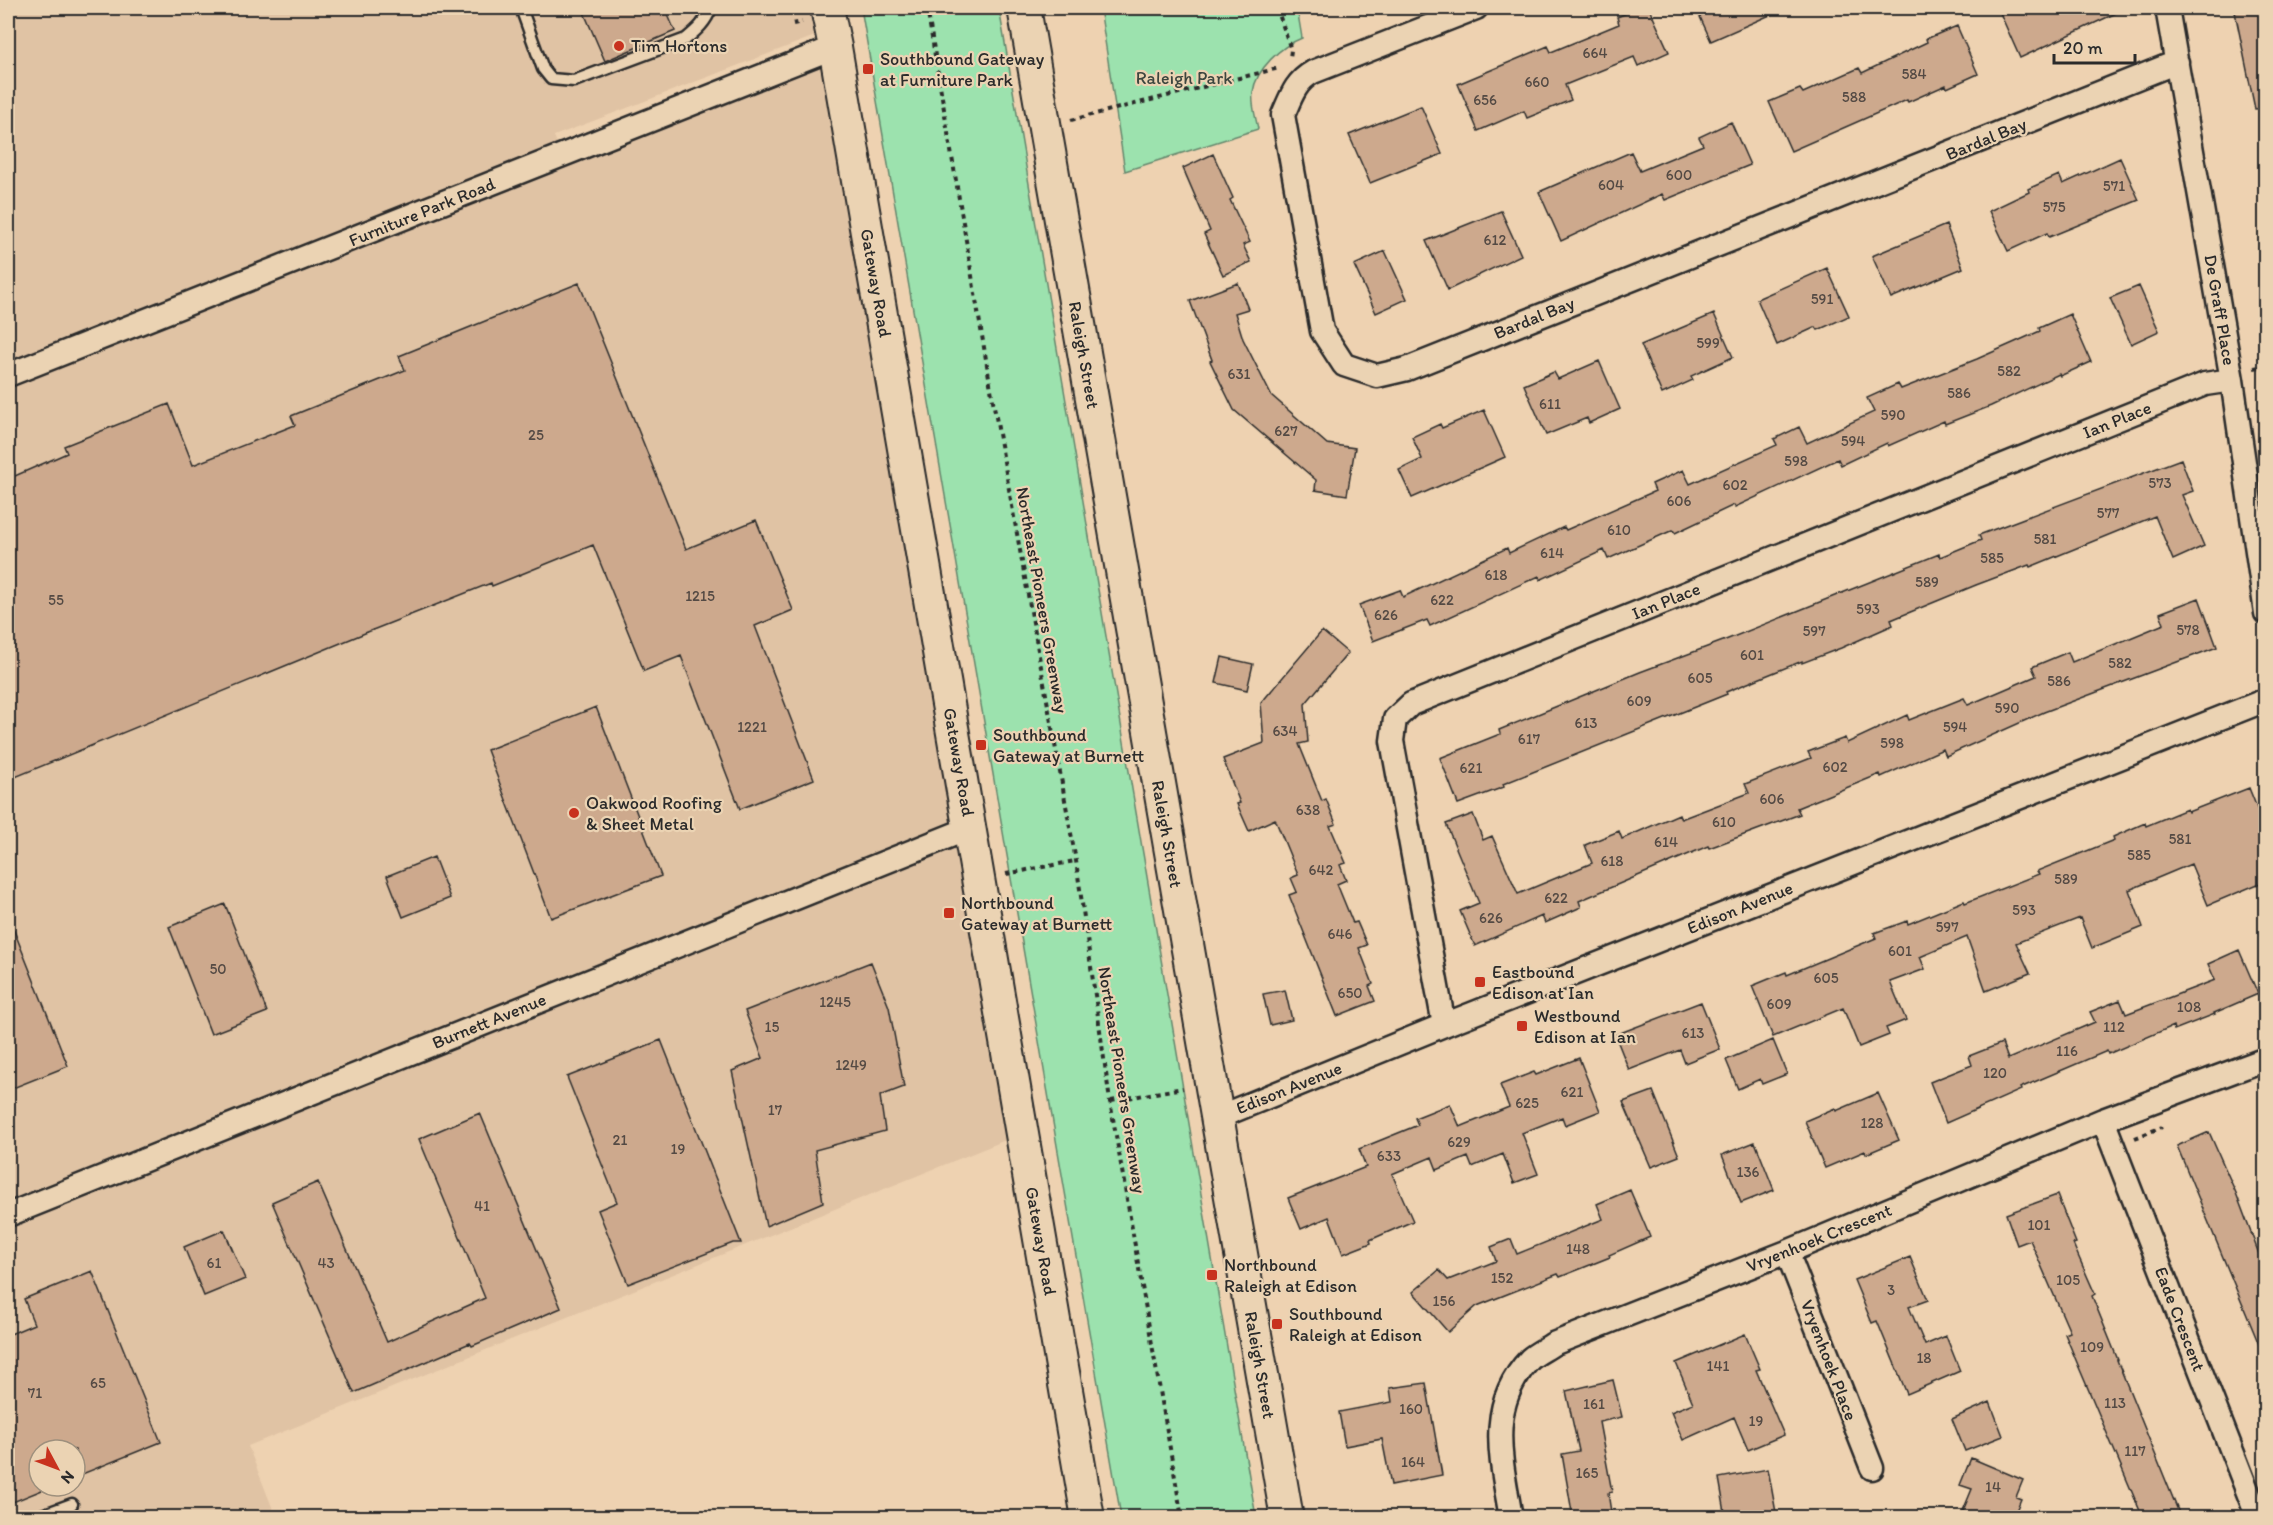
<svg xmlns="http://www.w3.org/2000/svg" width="2273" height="1525" font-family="Itim,sans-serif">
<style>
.built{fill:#e0c3a4;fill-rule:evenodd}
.green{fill:#9ce2ae;stroke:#64866c;stroke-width:1.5}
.building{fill:#cda98d;stroke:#2b2b2b;stroke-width:1.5}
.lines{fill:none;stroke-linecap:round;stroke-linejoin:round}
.lane-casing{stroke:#2b2b2b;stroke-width:15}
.street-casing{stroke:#2b2b2b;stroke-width:27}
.secondary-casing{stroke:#2b2b2b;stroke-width:36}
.path{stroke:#2b2b2b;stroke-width:4;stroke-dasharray:4.5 4.5;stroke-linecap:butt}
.lane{stroke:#ebd3b3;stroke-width:10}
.street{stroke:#ebd3b3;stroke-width:22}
.secondary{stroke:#ebd3b3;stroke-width:32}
.poi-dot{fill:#c8321e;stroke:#ebd3b3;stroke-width:2}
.labels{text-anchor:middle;stroke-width:4.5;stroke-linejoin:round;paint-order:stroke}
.number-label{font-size:15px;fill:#544a44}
.poi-label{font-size:18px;fill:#2b2b2b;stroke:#ebd3b3;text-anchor:start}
.park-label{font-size:18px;fill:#3c463f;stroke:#ebd3b3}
.street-label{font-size:18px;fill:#2b2b2b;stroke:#ebd3b3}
</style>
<rect width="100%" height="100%" fill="#eed2b1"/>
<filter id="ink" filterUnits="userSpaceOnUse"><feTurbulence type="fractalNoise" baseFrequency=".0167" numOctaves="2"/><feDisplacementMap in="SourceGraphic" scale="12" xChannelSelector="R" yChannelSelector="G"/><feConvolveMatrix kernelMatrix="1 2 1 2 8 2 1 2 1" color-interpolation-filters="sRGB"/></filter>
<g filter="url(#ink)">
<path class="built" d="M8,8H814L820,34L554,136L567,167L823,65L1008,1139L248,1446L276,1517H8ZM39,1450H75V1486H39Z"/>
<path class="green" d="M861,8H999L1256,1517H1121Z
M1100,8H1297L1302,38C1281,46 1256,69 1253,92C1251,104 1256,118 1258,129L1125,171Z"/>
<path class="building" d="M582,8H665L675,31L605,61Z
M1639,8H1649L1669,52L1638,66L1634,57L1565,85L1571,100L1527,118L1524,111L1478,131L1458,84L1548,46L1551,52L1619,24L1617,17Z
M1696,8H1786L1711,41Z
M2012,8H2127L2020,58L2000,13Z
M2256,8H2265V108L2255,109L2235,12Z
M1957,26L1978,74L1947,88L1946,85L1908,102L1907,100L1791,151L1769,102L1800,89L1803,93L1859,68L1862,73L1927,42L1926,39Z
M1421,106L1442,154L1370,183L1349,135Z
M1731,122L1750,165L1665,200L1662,194L1561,241L1539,192L1631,152L1640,171L1703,145L1699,137Z
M1213,154L1233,198L1230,200L1250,242L1243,245L1251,262L1223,275L1204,234L1210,231L1183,168Z
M2120,158L2139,200L2049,237L2047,233L2008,251L1989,211L2029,192L2028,189L2059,175L2063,184Z
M1501,211L1521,255L1448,290L1426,241Z
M1946,225L1963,268L1891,298L1872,256Z
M1385,251L1407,299L1376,313L1354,265Z
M1827,268L1849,316L1818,330L1816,327L1777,345L1757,299Z
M579,283L686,549L756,520L793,610L755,626L814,779L740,809L681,656L644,671L593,545L492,586L491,583L365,633L8,780V479L67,453L64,446L169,404L193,465L295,425L291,416L405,370L399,356Z
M1238,283L1248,309L1235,313L1243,339L1271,395L1327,444L1355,448L1347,495L1315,490L1316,480L1234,410L1210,361L1212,360L1190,301Z
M2139,286L2159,331L2131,344L2110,298Z
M1714,314L1733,357L1691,376L1693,380L1662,394L1641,345Z
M2070,314L2091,362L2060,376L2059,374L1991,406L1945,424L1944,421L1888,446L1887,443L1841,465L1838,459L1735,507L1734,505L1675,533L1673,530L1608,559L1604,550L1540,580L1539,576L1430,626L1427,620L1373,641L1359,605L1400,590L1403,597L1507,548L1509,553L1564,527L1566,530L1655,491L1652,484L1683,470L1690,484L1777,445L1774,439L1799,427L1807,443L1874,412L1867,398L1898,384L1901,389L1977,359L2040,331L2039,328Z
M1599,361L1620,409L1589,423L1587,418L1546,435L1524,385L1554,372L1558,379Z
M1484,410L1505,457L1412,498L1399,470L1422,459L1412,437L1440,424L1442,428Z
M2181,459L2193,491L2182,495L2204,546L2173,560L2155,516L2030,567L2029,565L1976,585L1891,620L1893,625L1841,648L1802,663V661L1726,692L1727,694L1503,784L1504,787L1458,804L1440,758L1500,734L1499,730L1640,672L1723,641L1939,554L1940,557L1981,540L1979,535Z
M2199,598L2217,647L2044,712L1946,756L1943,749L1881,777L1880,774L1797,808L1800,814L1709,848L1708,846L1579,901L1581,907L1545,923L1542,916L1475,946L1460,911L1479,903L1446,824L1473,814L1483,840L1492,836L1518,894L1592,863L1585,845L1619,831L1622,839L1679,814L1681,819L1749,793L1745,784L1811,758L1808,752L1845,738L1847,743L1907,715L1909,720L1964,698L1968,705L2036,676L2032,667L2068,652L2072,662L2164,624L2160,613Z
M1322,631L1348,653L1305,704L1308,742L1299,744L1322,801L1326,799L1336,824L1330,826L1346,863L1340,865L1346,880L1337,884L1353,923L1357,922L1367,945L1359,948L1373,984L1369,986L1375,1001L1337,1016L1289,895L1297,892L1291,878L1298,875L1275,819L1249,831L1237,804L1240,803L1223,759L1264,743L1261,703Z
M1222,657L1253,664L1247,690L1216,683Z
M596,707L661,876L551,918L487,750Z
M2249,788L2265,828V881L2208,905L2191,864L2129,890L2143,927L2092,948L2080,918L2016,943L2030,973L1986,991L1967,937L1920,957L1925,969L1890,982L1906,1020L1886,1028L1889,1035L1859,1047L1843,1008L1773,1037L1752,986L1786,972L1787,975L1876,938L1874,933L1907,921L1908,924L1964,901L1965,903L2039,874L2037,871L2114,840L2113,837L2145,823L2146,826L2187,809L2188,812Z
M434,857L450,898L403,917L387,876Z
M225,904L267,1012L211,1034L169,927Z
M9,918L68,1066L8,1090V919Z
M2239,950L2258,994L2214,1013L2215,1014L2174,1030L2173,1026L2108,1054L2107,1051L2020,1088L2021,1090L1946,1123L1930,1082L1972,1065L1969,1056L2002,1043L2008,1059L2095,1022L2090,1012L2120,1000L2126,1014L2215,980L2208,964Z
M871,962L889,1007L904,1087L880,1096L885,1131L815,1150L823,1202L766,1226L732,1071L763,1058L745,1011Z
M1285,990L1292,1020L1270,1025L1263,994Z
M1701,1002L1720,1049L1685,1063L1680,1050L1629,1070L1615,1035Z
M661,1040L741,1243H733L628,1284L598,1210L617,1202L567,1077Z
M1773,1040L1787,1074L1762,1084L1760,1079L1738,1089L1726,1060Z
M1579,1058L1600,1111L1565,1125L1562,1117L1522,1133L1538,1174L1514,1183L1503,1154L1472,1167L1468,1157L1437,1170L1432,1157L1392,1174L1413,1221L1370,1240L1371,1243L1343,1254L1329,1217L1301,1229L1288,1198L1366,1167L1359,1149L1418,1125L1415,1118L1450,1104L1460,1127L1509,1107L1500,1085L1534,1072L1536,1075Z
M1653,1091L1679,1156L1651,1167L1623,1102Z
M1878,1093L1899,1140L1866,1154L1865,1151L1825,1168L1805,1121L1835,1108L1836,1111Z
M480,1113L561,1308L472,1346L470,1343L354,1393L272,1202L318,1182L387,1342L485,1298L419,1139Z
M2209,1132L2236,1193L2265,1270V1359L2177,1146Z
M1755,1142L1774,1190L1741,1203L1722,1155Z
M1630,1190L1650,1237L1609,1255L1610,1257L1560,1277L1558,1274L1477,1306L1448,1332L1413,1292L1439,1270L1448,1280L1496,1261L1491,1247L1511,1239L1517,1254L1603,1219L1597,1204Z
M2057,1195L2076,1243L2073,1244L2095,1294L2092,1296L2118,1360H2117L2181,1518H2143L2078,1365L2065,1334L2070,1332L2030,1240L2017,1245L2006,1214Z
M224,1230L245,1279L204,1296L184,1247Z
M1910,1257L1928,1300L1909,1307L1925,1345L1946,1336L1960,1371L1907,1394L1877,1321L1872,1323L1854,1280Z
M92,1271L161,1442L75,1477V1450H39V1486H52L8,1504V1335L34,1324L24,1299Z
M1745,1334L1760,1369L1756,1370L1784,1435L1748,1450L1734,1417L1683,1440L1671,1412L1693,1403L1676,1363Z
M1613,1380L1622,1417L1599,1422L1612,1492L1608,1493L1612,1518H1573L1562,1454L1579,1451L1566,1391Z
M1426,1383L1442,1475L1391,1485L1382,1439L1345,1446L1339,1412L1392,1402L1390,1388Z
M1990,1402L2003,1436L1965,1451L1952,1419Z
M1971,1458L2023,1480L2016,1497L2021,1499L2013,1518H1960L1972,1489L1960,1485Z
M1768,1469L1777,1518H1726L1719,1478Z"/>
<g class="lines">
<g class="lane-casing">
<path id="lane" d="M521,8L543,69L551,79L574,81L686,39C697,30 706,22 711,8
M34,1518L72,1504"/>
</g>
<g class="street-casing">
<path id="street" d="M1476,8L1313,72C1295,82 1291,97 1283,115L1322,331L1344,365L1377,376L1407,369L2177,62
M2167,8L2232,380L2266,613
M8,375L835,47
M1444,1025L1392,741L1395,719L1411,704L2205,384L2232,380
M1216,1118L1444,1025L2266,700
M2103,1120L2258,1518
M8,1215L970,828
M1787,1252L1872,1468
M1511,1518C1502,1462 1485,1406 1530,1359C1537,1353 1546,1349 1553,1344L1787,1252L2103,1120L2266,1059"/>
</g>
<g class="secondary-casing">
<path id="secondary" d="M827,8L835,47L1088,1518
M1024,8L1287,1518"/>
</g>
<path class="path" d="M927,8L992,395L1076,861L1110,1101L1182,1518
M1277,8L1291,50L1290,58
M793,24L802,22
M1071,120L1279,68
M2254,368L2266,366
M1006,874L1075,861
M1111,1101L1183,1088
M2135,1138L2162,1127"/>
<use href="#lane" class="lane"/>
<use href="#street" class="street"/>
<use href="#secondary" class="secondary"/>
</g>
</g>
<g class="poi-dot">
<circle cx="619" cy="46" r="6"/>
<rect x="862" y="63" width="12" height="12" rx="3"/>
<rect x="975" y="739" width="12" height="12" rx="3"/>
<circle cx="574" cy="813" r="6"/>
<rect x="943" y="907" width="12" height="12" rx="3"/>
<rect x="1474" y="976" width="12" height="12" rx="3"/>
<rect x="1516" y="1020" width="12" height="12" rx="3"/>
<rect x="1206" y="1269" width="12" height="12" rx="3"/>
<rect x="1271" y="1318" width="12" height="12" rx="3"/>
</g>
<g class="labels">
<g class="number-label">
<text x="1595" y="58">664</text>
<text x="1914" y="79">584</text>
<text x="1537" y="87">660</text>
<text x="1854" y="102">588</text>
<text x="1485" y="105">656</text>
<text x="1679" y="180">600</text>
<text x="1611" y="190">604</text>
<text x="2114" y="191">571</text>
<text x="2054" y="212">575</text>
<text x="1495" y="245">612</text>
<text x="1822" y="304">591</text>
<text x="1708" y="348">599</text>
<text x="2009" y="376">582</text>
<text x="1239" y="379">631</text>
<text x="1959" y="398">586</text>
<text x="1550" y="409">611</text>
<text x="1893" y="420">590</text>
<text x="1286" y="436">627</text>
<text x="536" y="440">25</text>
<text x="1853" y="446">594</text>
<text x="1796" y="466">598</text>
<text x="2160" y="488">573</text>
<text x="1735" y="490">602</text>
<text x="1679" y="506">606</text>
<text x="2108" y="518">577</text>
<text x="1619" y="535">610</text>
<text x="2045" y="544">581</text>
<text x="1552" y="558">614</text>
<text x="1992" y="563">585</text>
<text x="1496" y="580">618</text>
<text x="1927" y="587">589</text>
<text x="700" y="601">1215</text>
<text x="56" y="605">55</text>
<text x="1442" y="605">622</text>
<text x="1868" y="614">593</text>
<text x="1386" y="620">626</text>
<text x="2188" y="635">578</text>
<text x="1814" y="636">597</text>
<text x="1752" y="660">601</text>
<text x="2120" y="668">582</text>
<text x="1700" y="683">605</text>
<text x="2059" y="686">586</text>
<text x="1639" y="706">609</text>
<text x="2007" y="713">590</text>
<text x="1586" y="728">613</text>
<text x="752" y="732">1221</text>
<text x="1955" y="732">594</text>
<text x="1285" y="736">634</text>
<text x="1529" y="744">617</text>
<text x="1892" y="748">598</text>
<text x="1835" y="772">602</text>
<text x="1471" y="773">621</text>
<text x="1772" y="804">606</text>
<text x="1308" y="815">638</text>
<text x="1724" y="827">610</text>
<text x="2180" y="844">581</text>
<text x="1666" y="847">614</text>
<text x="2139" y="860">585</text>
<text x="1612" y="866">618</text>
<text x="1321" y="875">642</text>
<text x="2066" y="884">589</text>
<text x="1556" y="903">622</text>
<text x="2024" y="915">593</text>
<text x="1491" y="923">626</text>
<text x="1947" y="932">597</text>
<text x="1340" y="939">646</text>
<text x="1900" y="956">601</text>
<text x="218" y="974">50</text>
<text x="1826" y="983">605</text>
<text x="1350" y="998">650</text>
<text x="835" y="1007">1245</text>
<text x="1779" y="1009">609</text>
<text x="2189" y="1012">108</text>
<text x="772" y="1032">15</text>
<text x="2114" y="1032">112</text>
<text x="1693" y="1038">613</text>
<text x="2067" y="1056">116</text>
<text x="851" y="1070">1249</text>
<text x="1995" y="1078">120</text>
<text x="1572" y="1097">621</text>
<text x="1527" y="1108">625</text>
<text x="775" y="1115">17</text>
<text x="1872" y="1128">128</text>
<text x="620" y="1145">21</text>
<text x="1459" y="1147">629</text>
<text x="678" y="1154">19</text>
<text x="1389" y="1161">633</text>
<text x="1748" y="1177">136</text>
<text x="482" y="1211">41</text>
<text x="2039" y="1230">101</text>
<text x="1578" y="1254">148</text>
<text x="214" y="1268">61</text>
<text x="326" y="1268">43</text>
<text x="1502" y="1283">152</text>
<text x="2068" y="1285">105</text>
<text x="1891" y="1295">3</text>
<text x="1444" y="1306">156</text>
<text x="2092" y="1352">109</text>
<text x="1924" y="1363">18</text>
<text x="1718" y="1371">141</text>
<text x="98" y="1388">65</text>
<text x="35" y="1398">71</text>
<text x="2115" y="1408">113</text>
<text x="1594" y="1409">161</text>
<text x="1411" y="1414">160</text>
<text x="1756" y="1426">19</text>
<text x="2135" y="1456">117</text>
<text x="1413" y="1467">164</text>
<text x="1587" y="1478">165</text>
<text x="1993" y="1492">14</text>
</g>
<g class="poi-label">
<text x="631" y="52">Tim Hortons</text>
<text x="880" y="65">Southbound Gateway<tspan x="880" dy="21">at Furniture Park</tspan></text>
<text x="993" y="741">Southbound<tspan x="993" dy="21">Gateway at Burnett</tspan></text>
<text x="586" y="809">Oakwood Roofing<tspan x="586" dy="21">&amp; Sheet Metal</tspan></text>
<text x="961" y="909">Northbound<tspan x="961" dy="21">Gateway at Burnett</tspan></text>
<text x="1492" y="978">Eastbound<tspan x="1492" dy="21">Edison at Ian</tspan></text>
<text x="1534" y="1022">Westbound<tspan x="1534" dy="21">Edison at Ian</tspan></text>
<text x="1224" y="1271">Northbound<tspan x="1224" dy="21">Raleigh at Edison</tspan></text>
<text x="1289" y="1320">Southbound<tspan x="1289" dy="21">Raleigh at Edison</tspan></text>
</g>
<g class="park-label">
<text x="1184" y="84">Raleigh Park</text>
</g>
<g class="street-label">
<text transform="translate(1986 139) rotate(-22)" y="6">Bardal Bay</text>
<text transform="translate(422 212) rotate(-22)" y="6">Furniture Park Road</text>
<text transform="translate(876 283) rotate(80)" y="6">Gateway Road</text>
<text transform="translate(2220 310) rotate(80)" y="6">De Graff Place</text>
<text transform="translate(1534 318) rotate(-22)" y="6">Bardal Bay</text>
<text transform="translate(1084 355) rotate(80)" y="6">Raleigh Street</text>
<text transform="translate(2117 420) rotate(-22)" y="6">Ian Place</text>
<text transform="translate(1042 600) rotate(80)" y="6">Northeast Pioneers Greenway</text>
<text transform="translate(1666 601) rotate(-22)" y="6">Ian Place</text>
<text transform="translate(959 762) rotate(80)" y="6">Gateway Road</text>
<text transform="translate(1167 834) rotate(80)" y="6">Raleigh Street</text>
<text transform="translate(1740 908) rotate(-22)" y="6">Edison Avenue</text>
<text transform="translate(489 1021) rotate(-22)" y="6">Burnett Avenue</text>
<text transform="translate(1122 1080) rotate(81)" y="6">Northeast Pioneers Greenway</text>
<text transform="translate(1289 1088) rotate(-22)" y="6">Edison Avenue</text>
<text transform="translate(1819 1238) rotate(-22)" y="6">Vryenhoek Crescent</text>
<text transform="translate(1041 1241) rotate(80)" y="6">Gateway Road</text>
<text transform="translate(2180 1319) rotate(69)" y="6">Eade Crescent</text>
<text transform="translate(1829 1360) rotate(69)" y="6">Vryenhoek Place</text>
<text transform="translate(1260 1365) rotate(80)" y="6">Raleigh Street</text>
</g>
</g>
<rect width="2273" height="1525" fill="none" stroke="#ebd3b3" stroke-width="30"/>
<rect x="15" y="15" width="2243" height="1495" fill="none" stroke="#2b2b2b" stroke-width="2" filter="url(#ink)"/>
<g transform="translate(57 1468) rotate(131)"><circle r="28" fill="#ebd3b3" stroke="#9e907d" stroke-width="1.5"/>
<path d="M0-4.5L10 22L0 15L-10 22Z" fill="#c8321e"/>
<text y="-9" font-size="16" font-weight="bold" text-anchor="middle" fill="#2b2b2b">N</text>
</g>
<path d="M2054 54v9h81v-9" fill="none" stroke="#2b2b2b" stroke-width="3"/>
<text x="2063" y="54" font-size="18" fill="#2b2b2b" stroke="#ebd3b3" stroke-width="4.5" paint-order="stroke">20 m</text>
</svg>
